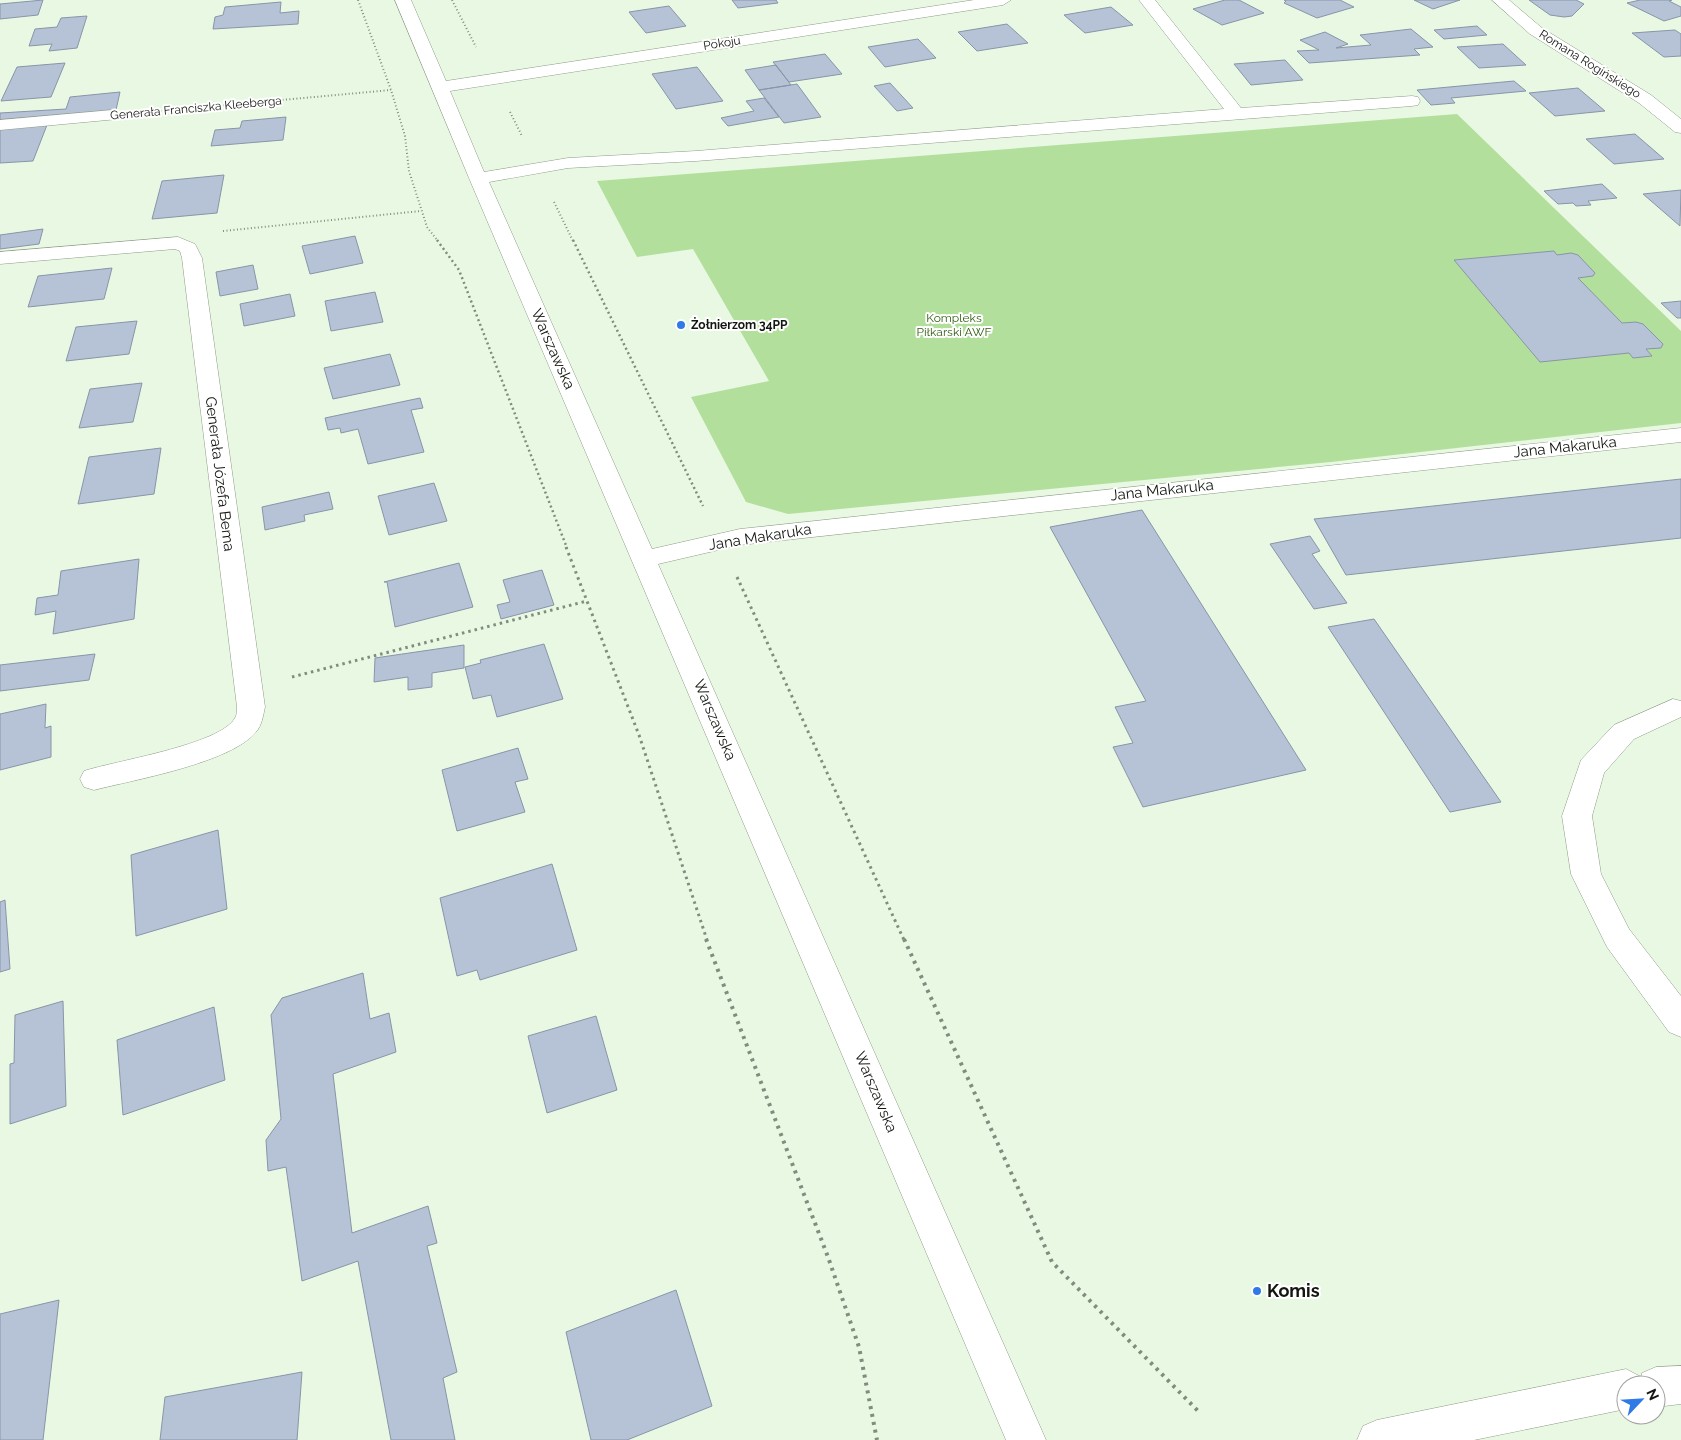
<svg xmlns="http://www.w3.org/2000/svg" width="1681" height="1440" font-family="Raleway,sans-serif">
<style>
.green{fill:#b3df9d}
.building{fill:#b6c3d7;stroke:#8895a8}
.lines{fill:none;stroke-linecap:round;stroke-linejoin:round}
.minor-casing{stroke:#8e9b88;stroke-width:1}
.path-far3{stroke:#828c7e;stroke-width:2;stroke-dasharray:1 2.5;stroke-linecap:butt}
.path-far2{stroke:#828c7e;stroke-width:2.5;stroke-dasharray:2 3;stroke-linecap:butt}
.path-far1{stroke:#828c7e;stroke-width:3;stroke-dasharray:2.5 4;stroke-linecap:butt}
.path{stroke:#828c7e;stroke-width:4;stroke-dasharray:3 5;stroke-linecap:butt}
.minor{fill:#fff;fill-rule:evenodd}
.poi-dot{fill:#2e7ae6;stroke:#fff;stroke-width:2}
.labels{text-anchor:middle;stroke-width:4;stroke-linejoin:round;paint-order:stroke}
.far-street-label{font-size:12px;fill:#131710;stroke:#fff}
.far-park-label{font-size:12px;fill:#315c11;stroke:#fff}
.far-poi-label{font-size:12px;font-weight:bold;fill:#131710;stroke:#fff;text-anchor:start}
.street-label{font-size:15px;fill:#131710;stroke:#fff}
.near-poi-label{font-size:18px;font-weight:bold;fill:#131710;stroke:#fff;text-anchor:start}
</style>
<rect width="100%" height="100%" fill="#e9f8e3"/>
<path class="green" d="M1457,114L1681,331V423L1331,462L788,514L746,502L691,397L769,381L693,249L637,257L597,181Z"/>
<path class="building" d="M43,0L38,15L0,19V4Z
M732,0H776L778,3L738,8Z
M1225,0H1239L1264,13L1222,25L1193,9Z
M1284,0H1340L1354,7L1317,18L1284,3L1286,1Z
M1414,0H1460L1433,9Z
M1529,0H1576L1584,4L1572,16L1564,17L1550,15Z
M1640,0H1672L1669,1L1681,7V16L1664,21L1627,3Z
M281,2L280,13L299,11L298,24L213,29L215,17L223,15L225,7Z
M669,6L686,26L646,33L629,12Z
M1111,7L1133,25L1085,33L1064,15Z
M87,16L77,48L49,51L52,44L29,46L35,29L57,27L61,18Z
M1007,24L1028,43L977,51L958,32Z
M1477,26L1487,35L1444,39L1434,30Z
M1411,29L1433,47L1414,49L1420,55L1309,63L1297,51L1319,50L1300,40L1325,32L1348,44L1336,48L1371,45L1360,35Z
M1675,30L1681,34V56L1664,57L1632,33Z
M918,39L936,58L885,67L868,47Z
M1503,44L1526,65L1479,68L1457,47Z
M825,54L842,74L789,82L773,62Z
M1285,60L1303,80L1251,85L1234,64Z
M65,63L51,97L1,101L17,67Z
M776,65L791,85L759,90L745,70Z
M697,67L723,101L676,109L652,74Z
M1514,81L1526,91L1451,98L1455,103L1431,105L1417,90Z
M890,83L913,108L897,111L874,86Z
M797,84L821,117L784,123L759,90Z
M1578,88L1605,111L1555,116L1529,93Z
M120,92L116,110L0,121V113L66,109L70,97Z
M764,98L779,117L728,126L721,118L754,111L746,101Z
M286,117L283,140L211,146L215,130L240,128L242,121Z
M47,125L33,161L0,163V129Z
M1635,134L1664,159L1614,164L1586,139Z
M224,175L217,213L152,219L162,181Z
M1602,184L1617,198L1588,201L1591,205L1576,206L1573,203L1558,204L1544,191Z
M1681,190L1680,226L1643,194Z
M43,229L39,244L0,249V235Z
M355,236L363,263L310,274L302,246Z
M1554,251L1557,255L1571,253L1578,255L1595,273L1593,276L1578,278L1622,323L1636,322L1643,324L1663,344L1661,348L1646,349L1652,356L1633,358L1629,353L1540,362L1454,260Z
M253,265L258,289L220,296L216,272Z
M112,268L104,299L28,307L38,276Z
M375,292L383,322L331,331L325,301Z
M290,294L295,316L244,326L240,304Z
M1681,301V318H1677L1661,303Z
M137,321L129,354L66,361L76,327Z
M390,354L400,385L333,399L324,368Z
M142,383L133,422L79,428L90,389Z
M420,398L423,408L411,410L424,452L368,464L358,429L341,433L340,428L328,430L325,418Z
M161,448L154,494L78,504L89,457Z
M1681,479V538L1346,575L1314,519Z
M434,483L447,521L389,535L378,496Z
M329,492L333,509L304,515L305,521L265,530L262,507Z
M1142,510L1306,770L1143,807L1113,747L1133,743L1115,707L1146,701L1050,527Z
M1310,536L1320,551L1312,554L1347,603L1314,609L1270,544Z
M139,559L134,619L53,634L56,611L35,615L37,598L58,595L61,571Z
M459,563L473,607L395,627L387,582H384Z
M542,570L554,605L501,619L497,605L510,602L503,580Z
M1374,619L1501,802L1450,812L1328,627Z
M544,644L563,699L497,717L491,695L473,699L465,667L481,663L480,660Z
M464,645V668L432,673V687L408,690V677L374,682L375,658Z
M95,654L89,680L0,691V665Z
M46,704L45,728L51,726V757L0,770V714Z
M518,748L528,779L515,782L525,812L457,831L442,770Z
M218,830L227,909L136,936L131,855Z
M552,864L577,950L480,980L477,970L457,976L440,898Z
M5,900L10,969L0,972V902Z
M363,973L370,1019L389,1013L396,1052L333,1074L352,1233L428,1206L437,1243L427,1246L457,1372L443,1378L455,1440H391L358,1261L302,1281L286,1167L268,1171L266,1140L281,1119L271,1015L282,998Z
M63,1001L66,1106L10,1124V1064L14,1063L15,1015Z
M214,1007L225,1080L123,1115L117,1040Z
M596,1016L617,1090L547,1113L528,1036Z
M676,1290L712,1406L627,1440H591L566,1332Z
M59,1300L43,1440H0V1314Z
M302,1372L297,1440H160L165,1397Z"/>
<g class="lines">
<g class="minor-casing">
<path id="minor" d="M395,0H411L446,81L974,0H1011L1003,5L450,91L484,172L568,158L696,151L1224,109L1139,0H1155L1241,108L1412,96L1418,97L1420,101L1418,105L1412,106L696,161L568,168L489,182L652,549L740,529L1681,428V442L740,545L658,564L1046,1440H1006L469,178Z
M1492,0H1509L1542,28L1651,95L1681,119V133L1675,132L1639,103L1530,34Z
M112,110L118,111L121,115L118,119L0,130V120Z
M178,237L195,244L202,258L265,707C263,716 262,725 256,732C231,763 133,780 94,790L84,787L80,779L84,771C114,761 220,745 235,718C237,715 237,710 237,707L182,258L180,251L175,249L0,264V252Z
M1673,699L1681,701V717L1634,739L1604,773L1592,816L1601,874L1629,929L1681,996V1037L1669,1032L1607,947L1571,874L1562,816L1581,760L1614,725Z
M1681,1366V1404L1656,1407V1385H1626V1409L1474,1440H1357L1363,1426L1377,1420L1626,1369L1641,1377L1642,1373L1656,1367Z"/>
</g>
<path class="path-far3" d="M358,0L391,90L405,136L409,171L427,227L438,241
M452,0L476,47
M150,112L391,90
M510,112L522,136
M554,202L573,241
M223,231L421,211"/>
<path class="path-far2" d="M437,240L459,270L567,548
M573,240L703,506"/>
<path class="path-far1" d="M566,547L639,735L707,940
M737,577L904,940
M292,677L587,601"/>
<path class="path" d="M706,939L828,1257L859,1347L877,1440
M904,939L1052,1262L1199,1412"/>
<use href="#minor" class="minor"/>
</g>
<g class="poi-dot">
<circle cx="681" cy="325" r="5"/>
<circle cx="1257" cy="1291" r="5"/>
</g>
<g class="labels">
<g class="far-street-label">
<text transform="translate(722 43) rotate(-9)" y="4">Pokoju</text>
<text transform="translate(1590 64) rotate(32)" y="4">Romana Rogińskiego</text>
<text transform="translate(196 108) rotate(-5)" y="4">Generała Franciszka Kleeberga</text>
</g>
<g class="far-park-label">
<text x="954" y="322">Kompleks<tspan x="954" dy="14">Piłkarski AWF</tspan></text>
</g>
<g class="far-poi-label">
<text x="691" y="329">Żołnierzom 34PP</text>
</g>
<g class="street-label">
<text transform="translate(553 349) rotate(66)" y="5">Warszawska</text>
<text transform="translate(1565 447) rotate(-6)" y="5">Jana Makaruka</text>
<text transform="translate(220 474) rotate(83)" y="5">Generała Józefa Bema</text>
<text transform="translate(1162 490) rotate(-6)" y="5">Jana Makaruka</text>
<text transform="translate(760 537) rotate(-9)" y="5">Jana Makaruka</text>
<text transform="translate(715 720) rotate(67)" y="5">Warszawska</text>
<text transform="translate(876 1092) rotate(67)" y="5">Warszawska</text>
</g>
<g class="near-poi-label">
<text x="1267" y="1297">Komis</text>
</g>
</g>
<g transform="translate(1641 1400) rotate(65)"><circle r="24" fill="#ffffff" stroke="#a1a29f"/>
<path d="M0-4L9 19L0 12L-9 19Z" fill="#2e7ae6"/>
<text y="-8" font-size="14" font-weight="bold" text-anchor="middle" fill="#131710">N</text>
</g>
</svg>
